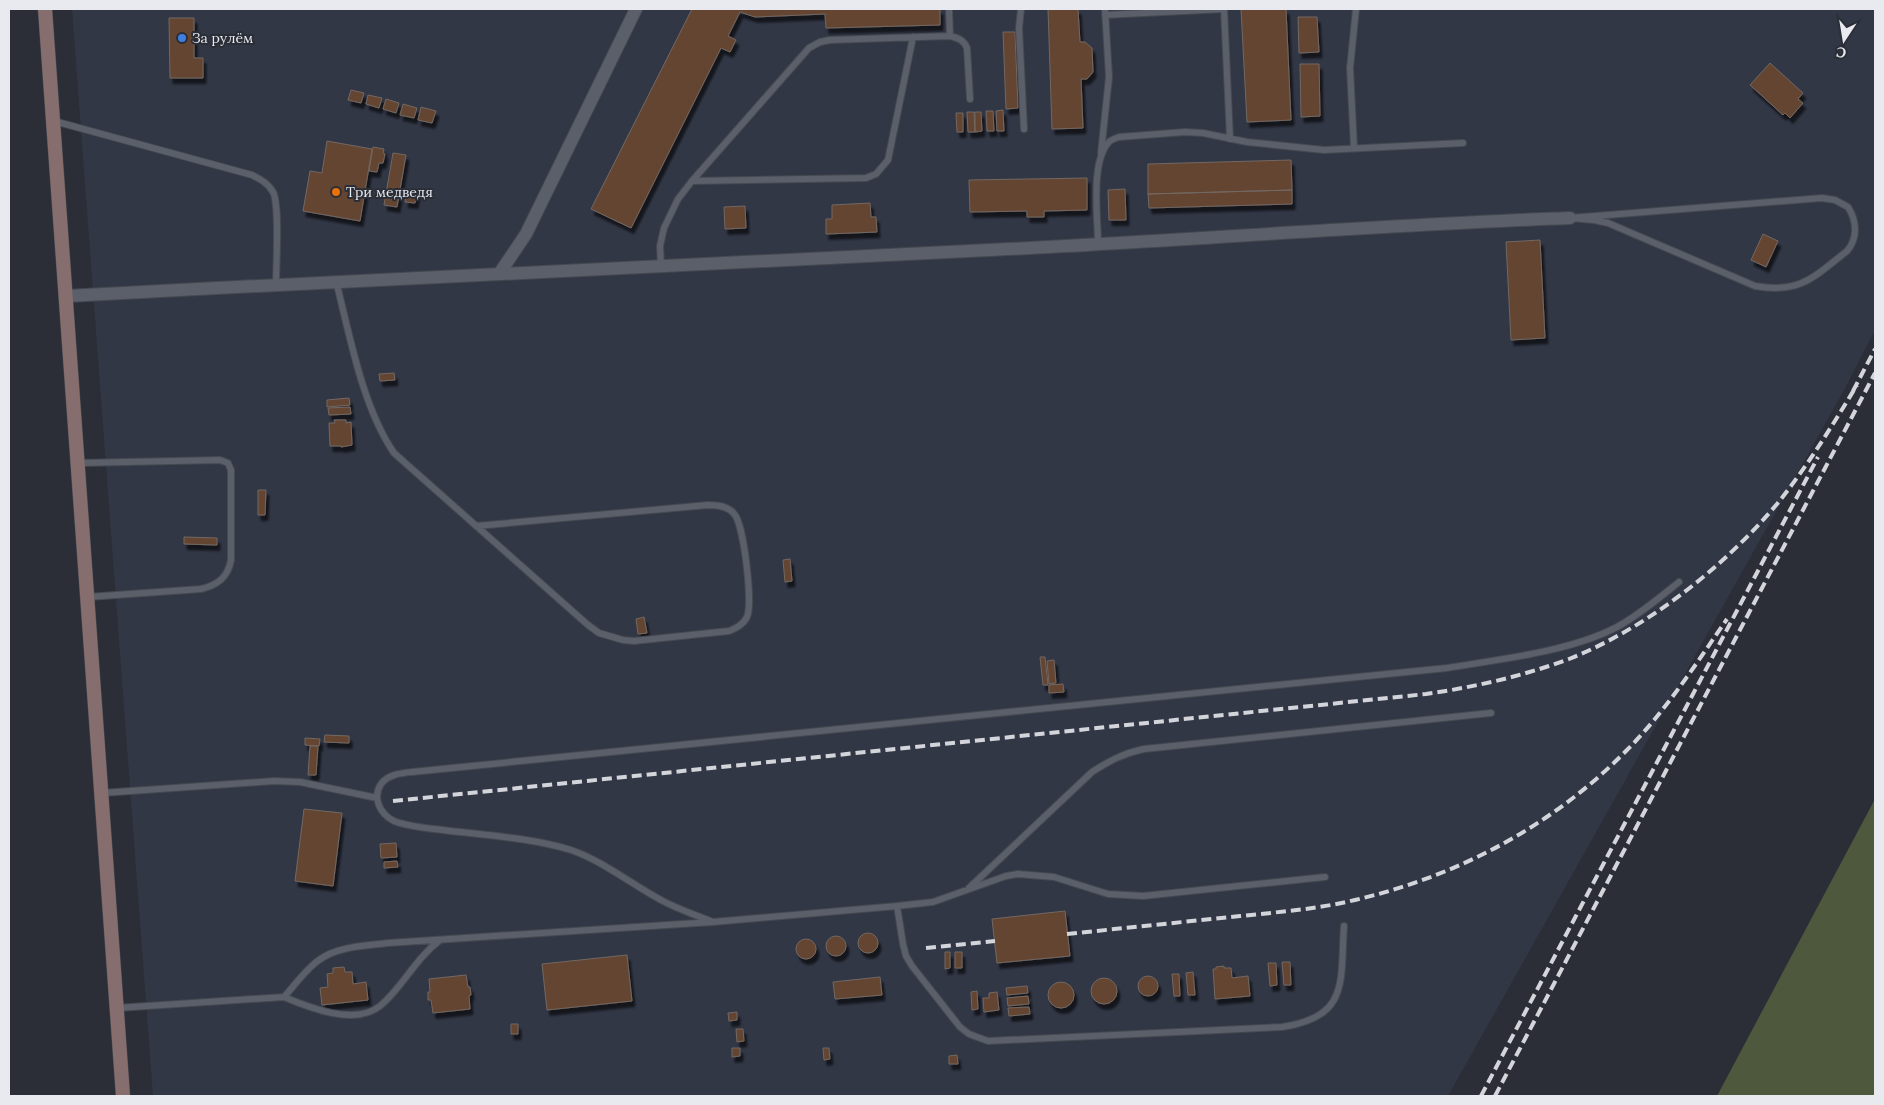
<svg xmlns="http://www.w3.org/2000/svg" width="1884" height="1105" font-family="Lora,serif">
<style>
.built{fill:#323746}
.green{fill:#4d583d}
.building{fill:#644432;stroke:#736862;filter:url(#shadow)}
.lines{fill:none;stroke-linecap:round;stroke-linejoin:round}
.service-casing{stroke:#464950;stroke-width:8}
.minor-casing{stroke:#464950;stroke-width:14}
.secondary-casing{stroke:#464950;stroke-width:15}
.service{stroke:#5b5f69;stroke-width:6}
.minor{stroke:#5b5f69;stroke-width:12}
.secondary{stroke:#866e6e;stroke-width:14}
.rail{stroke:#d3d5db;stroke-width:4;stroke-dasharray:10 5;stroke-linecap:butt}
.shop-dot{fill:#3f7fe0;stroke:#2b2e37;stroke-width:2}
.food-dot{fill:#e8710a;stroke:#2b2e37;stroke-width:2}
.labels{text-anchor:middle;stroke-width:4;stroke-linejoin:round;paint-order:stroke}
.poi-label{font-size:14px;fill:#e8eaf0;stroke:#2b2e37;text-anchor:start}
</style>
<defs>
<filter id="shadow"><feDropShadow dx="3" dy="5.5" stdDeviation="1" flood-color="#0009"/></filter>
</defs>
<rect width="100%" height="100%" fill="#2b2e37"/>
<path class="built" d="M72,9H1875V330L1843,392L1448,1096H153Z"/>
<path class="green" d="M1875,799V1096H1717Z"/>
<path class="building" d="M692,9H940V25L826,28L825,14L755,17L740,12L728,36L736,40L730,52L721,48L631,228L591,209Z
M1048,9H1078L1080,42H1085L1092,48L1093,72L1087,79H1081L1083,128L1052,129Z
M1241,9H1286L1291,120L1247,122Z
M1298,17H1317L1319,52L1299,53Z
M169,18H194V58H203V78H170Z
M1003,32H1015L1018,108L1006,109Z
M1770,63L1803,93L1798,99L1803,103L1790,118L1785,113L1783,115L1750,85Z
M1300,64H1319L1320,116L1301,117Z
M351,90L364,93L361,103L348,100Z
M368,95L382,98L379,108L366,104Z
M386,99L399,103L396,113L383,109Z
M403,104L417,108L414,118L400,115Z
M421,107L436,111L432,123L418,120Z
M1003,110L1004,131H997L996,111Z
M986,111H993L994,131H987Z
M967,112H974L975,132H968Z
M975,112H981L982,131L975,132Z
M956,113H963V132H957Z
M327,141L372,149L360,221L303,211L310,171L322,173Z
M373,147L384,149L383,153L385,154L383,163H379L377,172L369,171Z
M393,153L406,155L397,207L384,205Z
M1291,160L1292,190L1148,194V164Z
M1087,178V210L1044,211V217H1027V211L970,212L969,180Z
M1125,189L1126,220H1109L1108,190Z
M1292,190V204L1149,208L1148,194Z
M407,191L417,192L415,203L405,202Z
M870,203L871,217H876L877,232L826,234V219H832V205Z
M745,206L746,228L725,229L724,207Z
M1763,234L1778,241L1766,267L1751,260Z
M1540,240L1545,338L1511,340L1506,242Z
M394,373L395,380L380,381L379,374Z
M349,398L350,405L327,407V400Z
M350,407L351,414L329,415L328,408Z
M334,420H346V423L351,422L352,445L341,447V446H330L329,423H335Z
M258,490H266L265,515H258Z
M184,537L217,538V545L184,544Z
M790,559L792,581L785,582L783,560Z
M644,617L647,633L638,634L636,619Z
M1040,657H1045L1048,685H1043Z
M1054,660L1056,683L1049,684L1047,661Z
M1063,684L1064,692L1049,693V685Z
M325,735L349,736V743L324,742Z
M305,738L320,739L319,746L305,745Z
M310,746H318L316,775H308Z
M304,809L342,813L333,886L295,881Z
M396,843L397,857L381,858L380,844Z
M397,861L398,867L384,868V862Z
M1065,911L1070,956L997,963L992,919Z
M858 943a10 10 0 1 1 20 0a10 10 0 1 1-20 0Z
M826 946a10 10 0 1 1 20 0a10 10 0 1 1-20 0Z
M796 949a10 10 0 1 1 20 0a10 10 0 1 1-20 0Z
M945,952H950V968L945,969Z
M955,952H962V968H955Z
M627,955L632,1001L547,1010L542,964Z
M1282,962H1290L1291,985H1284Z
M1268,963H1276L1277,985L1270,986Z
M1224,966V968H1231L1232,978L1248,976L1250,996L1215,999L1213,969H1216V967Z
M344,967L345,972H352L353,984L366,982L368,1000L322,1005L320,988L328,987L327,974L333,973V968Z
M1193,972L1195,995H1188L1186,973Z
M1172,974H1179L1180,996H1174Z
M466,975L468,987H470L471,995L469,996L470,1009L433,1013L431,1000H428V992H430L429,979Z
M1138 986a10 10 0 1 1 20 0a10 10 0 1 1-20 0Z
M880,977L882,995L835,999L833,982Z
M1091 991a13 13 0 1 1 26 0a13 13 0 1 1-26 0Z
M1048 995a13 13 0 1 1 26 0a13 13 0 1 1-26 0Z
M1027,986L1028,993L1007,995L1006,988Z
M977,991L978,1009L972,1010L971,992Z
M997,992L999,1010L984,1012L983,998H989V993Z
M1028,996L1029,1004L1008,1006L1007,998Z
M1029,1007L1030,1014L1009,1016L1008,1008Z
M737,1012V1020L729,1021L728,1013Z
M511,1024H518V1034H511Z
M736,1029H743L744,1041L737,1042Z
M732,1048H740V1056L732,1057Z
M823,1048H829L830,1059L824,1060Z
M957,1055L958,1064H949V1056Z"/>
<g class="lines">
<g class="service-casing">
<path id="service" d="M949,9L950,36
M1021,9L1019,28L1024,129
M1224,9L1230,139
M1105,15L1224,9
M54,121L252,175C260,179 268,183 273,192C280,205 276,266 276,285
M1354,148L1350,68L1356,9
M1101,153L1109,77L1105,9
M692,181L866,178L876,174L888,160L913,37
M1822,198L1835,200L1848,207C1857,221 1858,238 1847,251C1814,277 1800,294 1755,286L1608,223L1594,220L1570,218Z
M1098,244C1098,218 1090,162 1109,142C1111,140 1116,138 1119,137L1185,132L1203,133L1247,142L1324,150L1463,143
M661,266L660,246L664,228L678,199L692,181L809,48L820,42L830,40L950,36C958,38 964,40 967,48L970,99
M336,281C350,336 362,406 394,453L588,625L599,633L623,640L634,641L729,631C736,628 743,625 747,617C753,604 744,527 735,515C729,506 718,505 708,505L476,526
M79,463L220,460L228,463L231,470V560C228,577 218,585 201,589L88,597
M102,793L274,781L300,782L377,798
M969,888L1092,772C1109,761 1124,753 1144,749L1491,713
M897,906L903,944L906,956L912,966L960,1027L969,1034L988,1041L1282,1027C1350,1017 1340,981 1344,926
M713,922C696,915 677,909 661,900C631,884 603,861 571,850C533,838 483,835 443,830C427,828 409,827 394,821C380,814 372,798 381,784C388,774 402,773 412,772L1447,668C1500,659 1569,652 1617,627C1639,615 1659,598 1679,582
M284,997C310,1008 355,1026 380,1006C402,988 415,959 440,940
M117,1008L284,997C295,985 306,969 319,960C338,946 366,946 388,943L713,922L897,906L933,902L1006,876L1018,874L1054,877L1108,894L1143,896L1325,877"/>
</g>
<g class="minor-casing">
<path id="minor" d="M499,274L526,234L636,9
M67,296C374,279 681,266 989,250C1183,241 1376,225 1570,218"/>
</g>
<g class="secondary-casing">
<path id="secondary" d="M45,9L123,1096"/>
</g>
<use href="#service" class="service"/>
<use href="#minor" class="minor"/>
<use href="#secondary" class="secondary"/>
<path class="rail" d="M1853,391L1875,349
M393,801L1426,694C1475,687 1523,676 1569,659C1647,628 1723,568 1777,504C1807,467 1832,426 1857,385
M1067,934C1125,928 1183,922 1240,916C1279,912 1318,909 1355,900C1458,876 1552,826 1626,751C1665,712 1696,664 1727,619
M926,948L995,941
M1481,1096L1818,457
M1495,1096L1875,373"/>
</g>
<circle class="shop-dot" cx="182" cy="38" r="5"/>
<circle class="food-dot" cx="336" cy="192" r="5"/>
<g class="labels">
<g class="poi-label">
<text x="192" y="43">За рулём</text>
<text x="346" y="197">Три медведя</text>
</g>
</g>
<rect width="1884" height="1105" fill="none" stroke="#e8eaf0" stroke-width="20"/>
<g transform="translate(1844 40) rotate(192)" stroke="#2b2e37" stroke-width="4" paint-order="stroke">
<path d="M0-4L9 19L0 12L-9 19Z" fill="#e8eaf0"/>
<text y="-8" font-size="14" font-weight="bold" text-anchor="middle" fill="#e8eaf0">С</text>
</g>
</svg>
